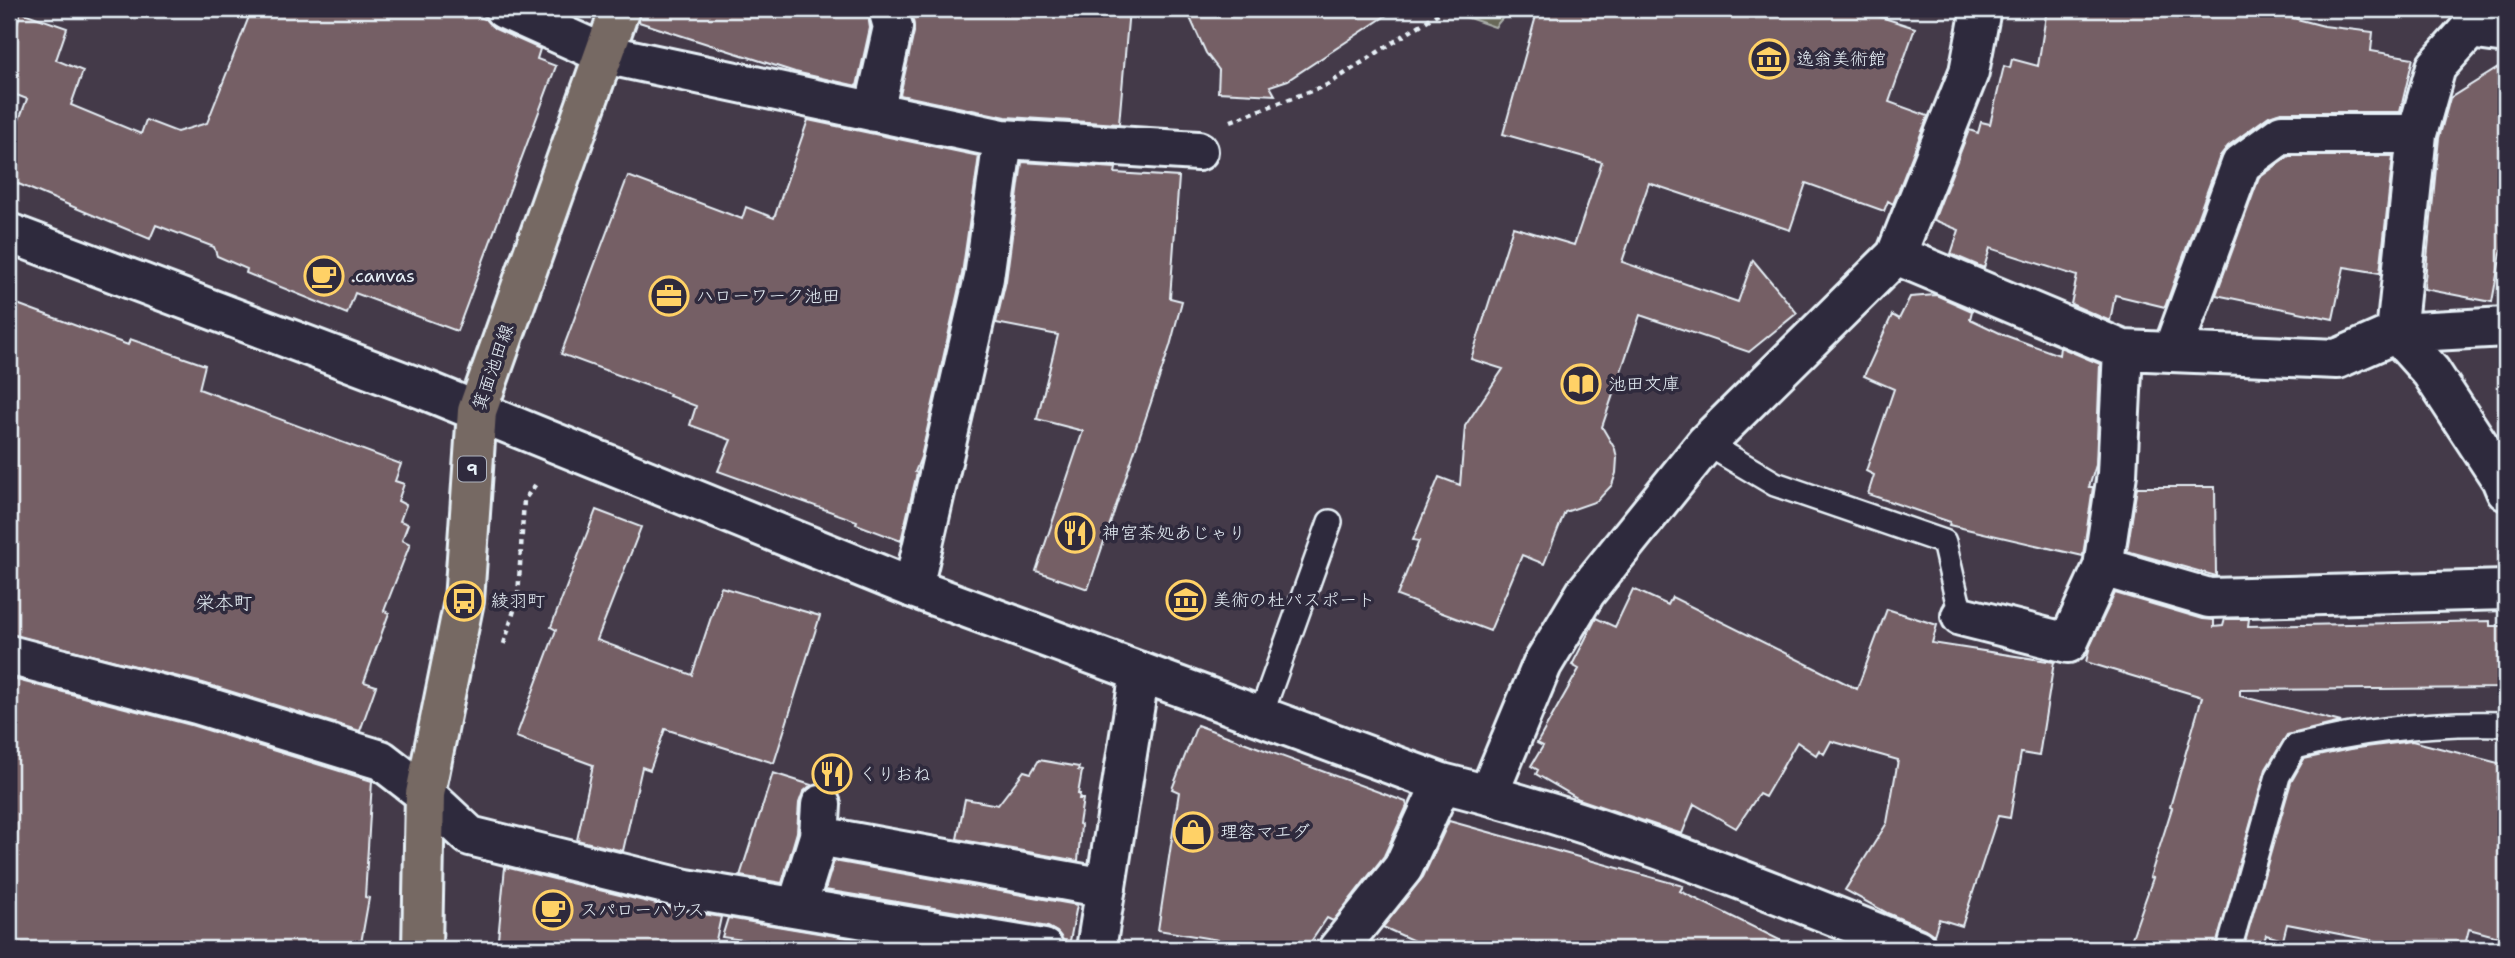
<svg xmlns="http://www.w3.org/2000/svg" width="2515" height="958" font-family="'Shantell Sans','Klee One',sans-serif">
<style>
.green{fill:#676859;stroke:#a8aca8;stroke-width:2}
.building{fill:#755e65;stroke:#e8f1f8;stroke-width:2}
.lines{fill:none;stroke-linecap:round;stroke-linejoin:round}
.lane-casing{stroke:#e8f1f8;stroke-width:28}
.street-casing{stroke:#e8f1f8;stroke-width:44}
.secondary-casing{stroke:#e8f1f8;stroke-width:44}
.primary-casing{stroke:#e8f1f8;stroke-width:44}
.path{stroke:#e8f1f8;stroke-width:4.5;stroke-dasharray:5 5;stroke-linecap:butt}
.lane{stroke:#2f2a3d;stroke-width:23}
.street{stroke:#2f2a3d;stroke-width:38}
.secondary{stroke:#2f2a3d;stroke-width:38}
.primary{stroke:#766964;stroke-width:38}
.labels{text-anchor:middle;stroke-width:7;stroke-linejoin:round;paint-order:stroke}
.shield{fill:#2f2a3d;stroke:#b0b5c0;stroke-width:2}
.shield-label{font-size:16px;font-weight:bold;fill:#e8f1f8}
.poi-label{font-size:18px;fill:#e8f1f8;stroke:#2f2a3d;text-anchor:start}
.street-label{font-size:18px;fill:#e8f1f8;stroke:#2f2a3d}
.neighbourhood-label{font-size:19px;fill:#e8f1f8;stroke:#2f2a3d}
</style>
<rect width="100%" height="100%" fill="#443a49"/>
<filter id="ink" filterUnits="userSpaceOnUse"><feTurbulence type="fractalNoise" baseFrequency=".0143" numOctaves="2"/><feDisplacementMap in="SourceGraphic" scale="14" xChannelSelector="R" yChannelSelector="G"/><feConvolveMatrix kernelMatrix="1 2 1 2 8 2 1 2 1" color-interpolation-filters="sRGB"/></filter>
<g filter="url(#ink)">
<path class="green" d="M1443,9H1510L1495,27Z"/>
<path class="building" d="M252,9H457L485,19L495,29L540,49L537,59L556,66L457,331L355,293L347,314L246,273L247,269L217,256L214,247L156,225L150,239L9,180V146L27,99L9,92V47L21,12L67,28L56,60L83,71L71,105L141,134L146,120L177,132L207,123Z
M641,9H867L870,28L857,86L795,72L639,22Z
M911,9H1129L1119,124L1006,117L900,95L914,32Z
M1186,9H1396L1288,80L1270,86L1275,95L1218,92L1219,70L1206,53Z
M1538,9H1856L1915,28L1889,102L1928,116L1893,204L1888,201L1884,211L1806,183L1790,230L1649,183L1622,262L1738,302L1753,260L1797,313L1749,352L1640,315L1602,427L1615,449L1617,458L1616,473L1612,485L1597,501L1565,512L1544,564L1522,555L1490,631L1397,596L1419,541L1413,540L1439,477L1460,485L1465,426L1503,369L1471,359L1513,227L1574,245L1602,162L1503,134Z
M2047,9H2258L2324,26L2373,32L2371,51L2413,58L2400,112H2281L2269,116L2228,146L2220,156L2165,307L2115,295L2110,321L2071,304L2077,276L1990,248L1984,268L1951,254L1959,230L1934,220L1969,130L1978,133L1981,122L1990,124L2004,66L2010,68L2012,59L2038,66Z
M2506,63V226L2492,302L2424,289L2439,138L2450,98Z
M808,120L979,156L962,274L921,457L915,472L917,473L901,541L856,524L857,521L718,471L731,440L690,425L696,406L669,396L670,394L561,354L628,176L742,219L746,207L774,218Z
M2289,156H2393L2380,273L2344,267L2333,319L2216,295L2259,178Z
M1022,162L1116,168L1115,173L1179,177L1170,298L1182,301L1170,346L1088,589L1036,571L1083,431L1037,419L1058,335L996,323L1006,281Z
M1936,295L1972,311L1970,319L2004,335L2059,355L2060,347L2100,364L2096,465L2089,487H2093L2083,556L1949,525L1950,522L1868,494L1874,475L1866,471L1894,389L1864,376L1892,315L1899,319L1910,297Z
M9,301L128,345L130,339L205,365L199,389L401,464L395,481L404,484L398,501L406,505L400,521L408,524L402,540L410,544L384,611L389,613L364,682L376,686L360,731L203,683L9,634Z
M2137,487H2215L2216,576L2127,551Z
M596,510L641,527L597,640L692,675L721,587L820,616L774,763L665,729L650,770L642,767L623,851L577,840L593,765L516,737L556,630L551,627Z
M1633,589L1668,605L1672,597L1857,689L1887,609L1937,625L1932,643L2054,662L2039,756L2021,753L2010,818L1998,816L1962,926L1939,919L1934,935L1925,929L1887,913L1845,890L1887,823L1898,760L1831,741L1824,754L1819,750L1816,755L1797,742L1765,797L1759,794L1736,828L1694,804L1682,834L1579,799L1536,774L1538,770L1531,766L1543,746L1537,743L1579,669L1572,665L1596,618L1615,627Z
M2115,593L2203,619L2214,620V627L2223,626L2225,619H2249L2248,626L2490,621V626H2506V688L2240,690V696L2341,722L2287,735L2266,769L2215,949H2128L2153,878L2150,877L2172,808L2170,807L2202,697L2086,662L2090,646Z
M9,678L191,725L372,781L365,897L369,898L360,949H9Z
M1197,725L1406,802L1407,806L1384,856L1333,921L1327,918L1306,949H1273L1158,930L1179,792L1172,789Z
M2412,741L2506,765V939L2469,929L2464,949H2417L2287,924L2283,940L2266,935L2262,949H2243L2291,782L2304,759L2350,749Z
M1039,760L1079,767L1078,770L1082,771L1078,794H1080L1079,799H1083L1079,824L1081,825L1078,861L957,839L965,799L998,805L1024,771L1031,773Z
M773,773L811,785L803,792L799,803L797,832L782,883L740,876Z
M1449,821L1683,886L1680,891L1798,949H1432L1383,927L1423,877Z
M834,861L1077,905L1070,941L1063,940L1057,932L1048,927L825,890Z
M505,867L681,910L721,917L714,949H497Z
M728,918L913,949H807L722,937Z"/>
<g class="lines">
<g class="lane-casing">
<path id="lane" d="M1706,443L1775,484L1944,542L1961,616
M1260,717L1330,522
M2229,949L2278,776L2295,747C2364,729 2435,722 2506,724"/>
</g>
<g class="street-casing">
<path id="street" d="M504,9L604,54L1003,139L1198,151
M874,112L893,27L888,9
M1896,255L2123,350L2337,359L2396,333L2417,134L2436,67L2470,29L2506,34
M2396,333L2431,372L2501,479L2506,491
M2396,333L2506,327
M2172,352L2241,164L2282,134H2417
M2103,567L2209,598L2506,590
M913,588L984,278L1003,139
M1961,616L2068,643L2103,567L2117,474L2123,350
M9,655L197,704L381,760L425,794L470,836L686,889L1044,949
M1140,672L1442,783C1605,823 1762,887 1917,949
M1488,795L1542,665L1586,592L1706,443L1896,255L1969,72L1981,9
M819,836L1106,888
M797,907L819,836L821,805
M1338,949L1403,868L1442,783"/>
</g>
<g class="secondary-casing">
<path id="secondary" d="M9,233L425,390L913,588L1140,672L1096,949"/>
</g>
<g class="primary-casing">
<path id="primary" d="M422,949L425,794L464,601L477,411L620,9"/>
</g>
<path class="path" d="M1231,121L1327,85L1445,9
M504,644L518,597L524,500L536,484"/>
<use href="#lane" class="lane"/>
<use href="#street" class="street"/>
<use href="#secondary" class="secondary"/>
<use href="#primary" class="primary"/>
</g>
</g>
<defs>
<g id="museum-ring" transform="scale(2.0125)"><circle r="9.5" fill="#2f2a3d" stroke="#ffd166" stroke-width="1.5"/><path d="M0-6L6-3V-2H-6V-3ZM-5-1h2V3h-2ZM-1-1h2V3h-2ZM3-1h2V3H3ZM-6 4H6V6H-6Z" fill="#ffd166"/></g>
<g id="cafe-ring" transform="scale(2.0125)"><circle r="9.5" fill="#2f2a3d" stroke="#ffd166" stroke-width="1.5"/><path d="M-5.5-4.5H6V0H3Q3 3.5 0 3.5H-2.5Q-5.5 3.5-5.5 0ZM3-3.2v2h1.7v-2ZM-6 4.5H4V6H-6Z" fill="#ffd166"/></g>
<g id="office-ring" transform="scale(2.0125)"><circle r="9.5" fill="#2f2a3d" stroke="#ffd166" stroke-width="1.5"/><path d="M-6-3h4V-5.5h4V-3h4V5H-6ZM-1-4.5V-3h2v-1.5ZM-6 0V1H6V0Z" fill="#ffd166"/></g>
<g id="library-ring" transform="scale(2.0125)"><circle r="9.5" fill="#2f2a3d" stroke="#ffd166" stroke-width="1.5"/><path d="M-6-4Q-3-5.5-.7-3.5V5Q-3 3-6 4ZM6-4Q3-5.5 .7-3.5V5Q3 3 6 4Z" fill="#ffd166"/></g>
<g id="restaurant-ring" transform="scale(2.0125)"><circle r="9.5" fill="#2f2a3d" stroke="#ffd166" stroke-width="1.5"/><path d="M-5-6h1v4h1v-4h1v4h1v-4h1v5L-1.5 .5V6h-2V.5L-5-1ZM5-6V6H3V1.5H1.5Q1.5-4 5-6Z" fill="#ffd166"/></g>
<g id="bus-ring" transform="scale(2.0125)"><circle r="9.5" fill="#2f2a3d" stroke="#ffd166" stroke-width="1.5"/><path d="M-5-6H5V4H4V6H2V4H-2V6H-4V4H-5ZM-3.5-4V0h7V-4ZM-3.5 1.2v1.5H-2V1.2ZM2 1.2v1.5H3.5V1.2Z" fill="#ffd166"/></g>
<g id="shop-ring" transform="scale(2.0125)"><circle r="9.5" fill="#2f2a3d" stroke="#ffd166" stroke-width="1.5"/><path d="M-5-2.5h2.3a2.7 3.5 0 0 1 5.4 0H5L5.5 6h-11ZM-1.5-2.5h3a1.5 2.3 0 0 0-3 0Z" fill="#ffd166"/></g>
</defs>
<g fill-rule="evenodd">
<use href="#museum-ring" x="1769" y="59"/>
<use href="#cafe-ring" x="324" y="276"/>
<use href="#office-ring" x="669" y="296"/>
<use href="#library-ring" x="1581" y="384"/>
<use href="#restaurant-ring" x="1075" y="533"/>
<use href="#museum-ring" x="1186" y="600"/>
<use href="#bus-ring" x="464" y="601"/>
<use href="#restaurant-ring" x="832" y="774"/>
<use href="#shop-ring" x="1193" y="832"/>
<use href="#cafe-ring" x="553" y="910"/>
</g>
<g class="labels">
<rect class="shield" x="458" y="456.5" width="28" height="25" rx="5"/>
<g class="shield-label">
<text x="472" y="475">9</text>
</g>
<g class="poi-label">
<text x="1796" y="65">逸翁美術館</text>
<text x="351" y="282">.canvas</text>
<text x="696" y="302">ハローワーク池田</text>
<text x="1608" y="390">池田文庫</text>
<text x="1102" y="539">神宮茶処あじゃり</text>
<text x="1213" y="606">美術の杜パスポート</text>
<text x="491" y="607">綾羽町</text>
<text x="859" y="780">くりおね</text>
<text x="1220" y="838">理容マエダ</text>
<text x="580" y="916">スパローハウス</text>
</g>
<g class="street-label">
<text transform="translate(493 367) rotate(-71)" y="6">箕面池田線</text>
</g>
<g class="neighbourhood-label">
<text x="224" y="609">栄本町</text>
</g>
</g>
<rect width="2515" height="958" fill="none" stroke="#2f2a3d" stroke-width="35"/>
<rect x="18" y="18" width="2480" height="923" fill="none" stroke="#e8f1f8" stroke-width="2.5" filter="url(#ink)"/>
</svg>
